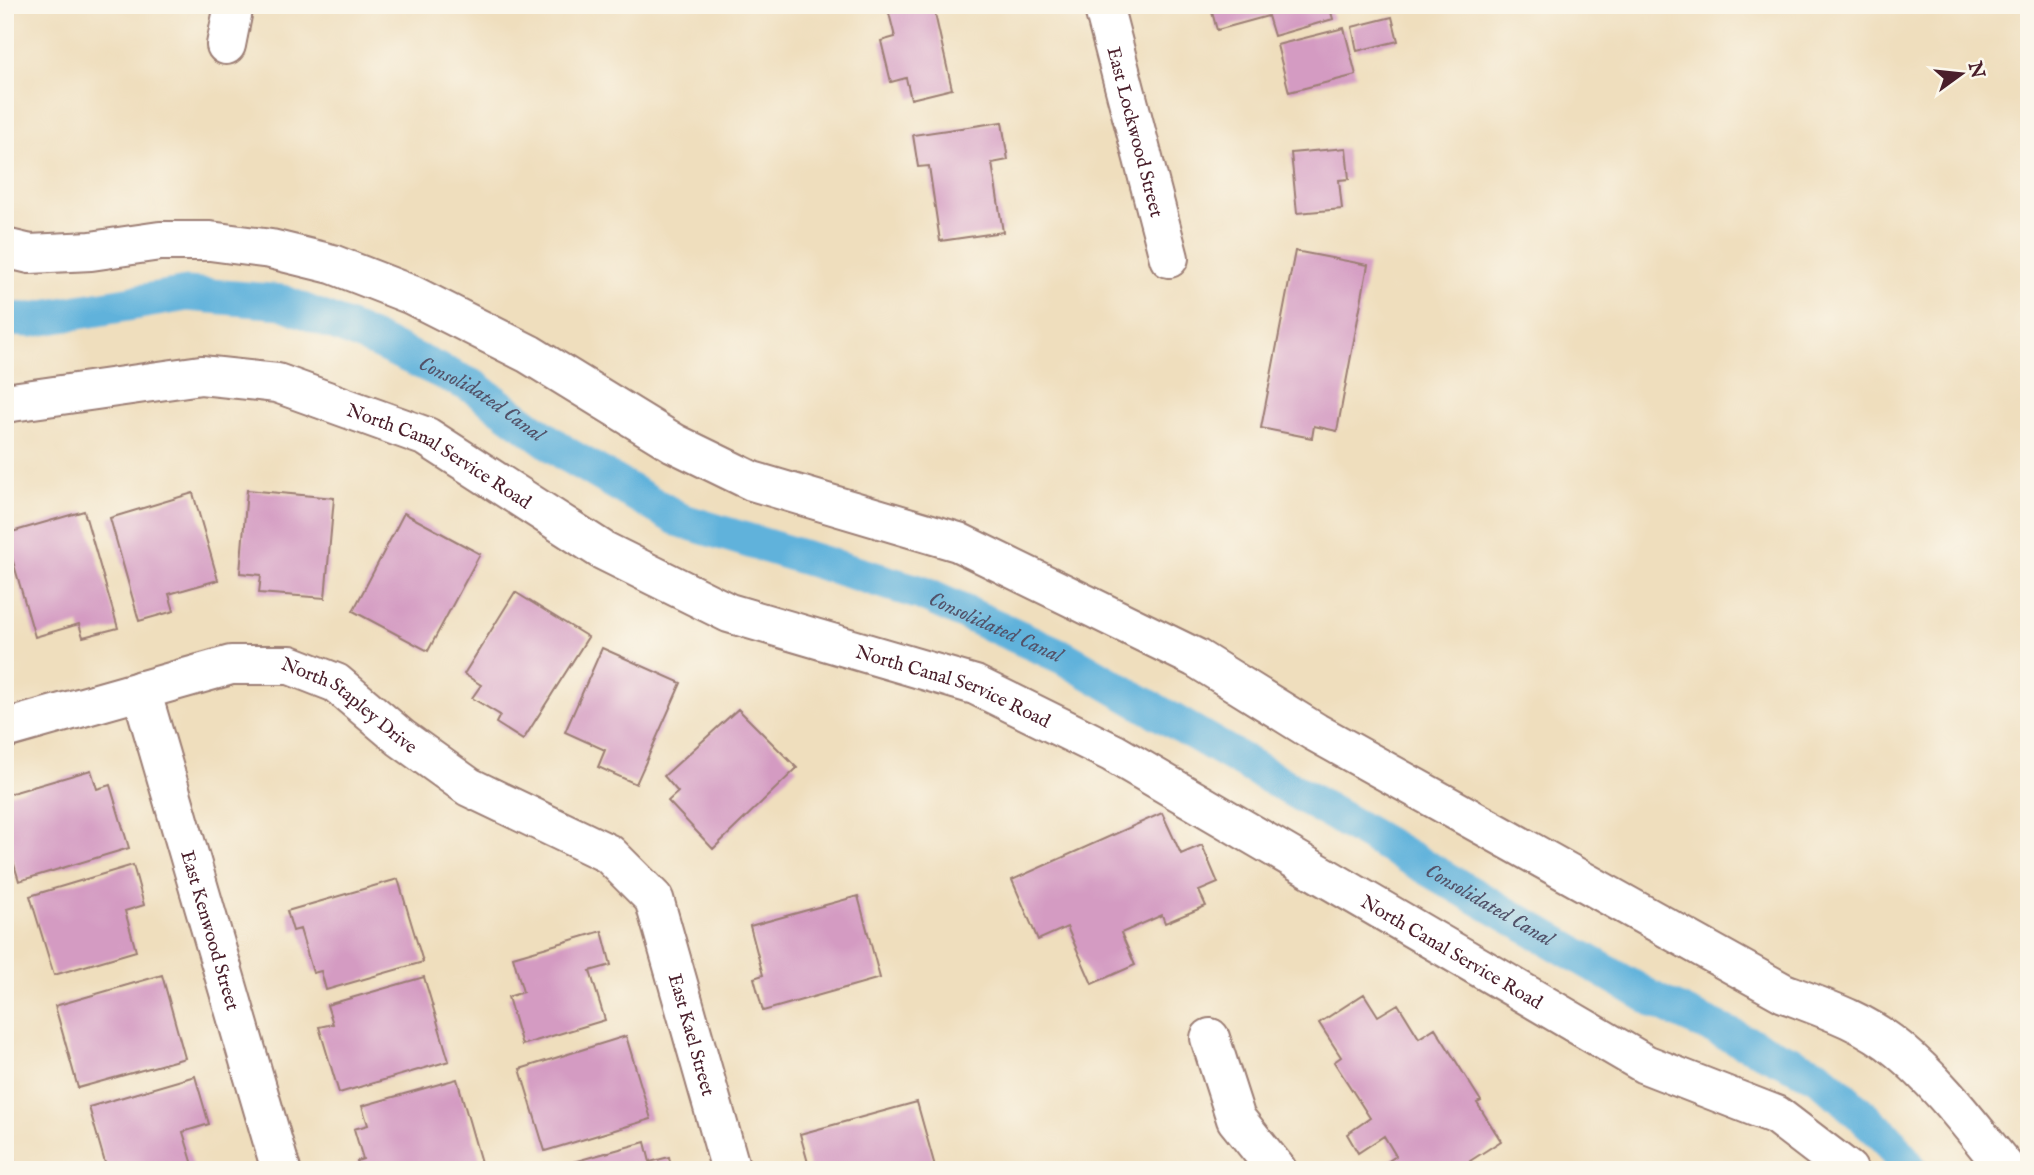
<svg xmlns="http://www.w3.org/2000/svg" width="2034" height="1175" font-family="'IM FELL English',serif">
<style>
.lines{fill:none;stroke-linecap:round;stroke-linejoin:round}
.canal{stroke:#60b2db;stroke-width:35}
.building{fill:#d49bc2}
.minor-casing{stroke:#9c7e74;stroke-width:42}
.minor{stroke:#fff;stroke-width:38}
.labels{text-anchor:middle;stroke-width:5;stroke-linejoin:round;paint-order:stroke}
.street-label{font-size:19px;fill:#4a1f2b;stroke:#fbf7ec}
.water-label{font-size:21px;font-style:italic;fill:#525269;stroke:#fbf7ec}
</style>
<rect width="100%" height="100%" fill="#fbf7ec"/>
<filter id="ink" filterUnits="userSpaceOnUse"><feTurbulence type="fractalNoise" baseFrequency=".0143" numOctaves="2"/><feDisplacementMap in="SourceGraphic" scale="14" xChannelSelector="R" yChannelSelector="G"/><feConvolveMatrix kernelMatrix="1 2 1 2 8 2 1 2 1" color-interpolation-filters="sRGB"/></filter>
<filter id="wash" filterUnits="userSpaceOnUse"><feTurbulence type="fractalNoise" baseFrequency=".00686" numOctaves="4" result="noise"/><feDisplacementMap in="SourceGraphic" scale="28" xChannelSelector="R" yChannelSelector="G"/><feGaussianBlur stdDeviation="1.57" result="paint"/><feColorMatrix in="noise" values="0 0 0 0 0 0 0 0 0 0 0 0 0 0 0 0 0 1.4 0 .05"/><feComposite in="paint" operator="in"/></filter>
<g filter="url(#wash)">
<rect width="100%" height="100%" fill="#efdebd"/>
<g class="lines">
<path class="canal" id="s1" d="M5,319L31,320L187,294L282,302L361,334L474,387L566,454L680,520L921,593L1063,657L1658,1002L1819,1076L1888,1139L1911,1170"/>
</g>
<g id="blocks">
<path class="building" d="M904,5H933L952,89L911,99L906,78L891,82L881,41L895,37L888,9Z
M1210,5H1329L1333,19L1274,36L1268,16L1217,30Z
M1392,17L1398,41L1357,51L1352,27Z
M1344,28L1356,75L1289,92L1277,45Z
M1002,122L1008,160L992,163L1003,232L940,241L929,166L918,167L913,135Z
M1346,148L1349,179L1339,180L1342,209L1297,213L1291,153Z
M1295,251L1368,265L1337,431L1314,426L1312,438L1261,428Z
M247,490L334,498L325,598L259,593L261,575L240,573Z
M193,493L218,580L169,594L174,611L139,621L110,518Z
M84,511L118,628L83,637L79,624L35,637L5,534Z
M404,513L480,554L428,651L353,611Z
M515,592L588,637L523,740L496,723L500,715L472,698L481,685L464,674Z
M602,648L681,683L636,784L598,767L605,750L565,732Z
M738,709L797,768L713,849L668,801L678,792L664,776Z
M91,770L97,789L110,785L129,848L19,881L5,834V795Z
M1162,813L1181,854L1202,845L1218,883L1199,891L1206,906L1165,923L1162,915L1121,933L1135,965L1092,984L1067,927L1038,940L1012,880Z
M133,865L144,905L125,911L136,951L54,975L30,896Z
M398,879L423,962L326,990L321,971L313,973L300,929L293,931L287,911Z
M858,896L880,978L763,1011L754,978L763,975L750,926Z
M602,931L611,965L590,971L605,1020L522,1045L508,997L523,992L513,957Z
M162,975L185,1058L78,1088L55,1006Z
M424,977L449,1061L339,1093L319,1027L333,1024L327,1005Z
M1364,994L1378,1016L1398,1004L1419,1038L1435,1028L1481,1101L1477,1103L1501,1141L1470,1161L1475,1170H1375L1396,1156L1384,1136L1358,1153L1347,1134L1370,1118L1334,1062L1341,1057L1319,1023Z
M626,1036L651,1119L545,1151L520,1069Z
M195,1076L209,1124L183,1132L194,1168L107,1170L89,1107Z
M457,1079L482,1166L469,1170H359L357,1161L363,1159L354,1129L368,1125L362,1106Z
M917,1102L936,1170H825L824,1167L810,1170L800,1134Z
M645,1142L650,1162L669,1157L672,1170H568L566,1164Z
M9,1150L14,1170H5V1151Z"/>
</g>
</g>
<g filter="url(#ink)">
<use href="#blocks" fill-opacity="0" stroke="#9c7e74" stroke-width="2"/>
<g class="lines">
<g class="minor-casing">
<g id="minor">
<path id="s2" d="M1103,5L1169,258"/>
<path d="M226,45L234,5"/>
<path d="M5,248L30,254L91,251L160,241H210L271,249L332,264L412,295L529,354L674,443L752,481L958,542L1196,658L1315,732L1784,993C1824,1008 1866,1022 1899,1050C1940,1084 1973,1129 2007,1170"/>
<path id="s3" d="M5,403L201,375L277,383L427,437L602,550L729,613L975,685L1113,753L1645,1064L1776,1115L1848,1170"/>
<path id="s4" d="M141,690L281,1170"/>
<path id="s5" d="M5,729L231,665H290L336,683L401,738L469,787L609,854L654,899L731,1170"/>
<path d="M1210,1038L1236,1119L1277,1170"/>
</g>
</g>
<use href="#minor" class="minor"/>
</g>
</g>
<g class="labels">
<g class="street-label">
<text dy="7" stroke="none"><textPath href="#s2" startOffset="131">East Lockwood Street</textPath></text>
<text dy="7" stroke="none"><textPath href="#s3" startOffset="453">North Canal Service Road</textPath></text>
<text dy="7" stroke="none"><textPath href="#s3" startOffset="1020">North Canal Service Road</textPath></text>
<text dy="7" stroke="none"><textPath href="#s5" startOffset="366">North Stapley Drive</textPath></text>
<text dy="7" stroke="none"><textPath href="#s4" startOffset="250">East Kenwood Street</textPath></text>
<text dy="7" stroke="none"><textPath href="#s3" startOffset="1587">North Canal Service Road</textPath></text>
<text dy="7" stroke="none"><textPath href="#s5" startOffset="872">East Kael Street</textPath></text>
</g>
<g class="water-label">
<text dy="7" stroke="none"><textPath href="#s1" startOffset="502">Consolidated Canal</textPath></text>
<text dy="7" stroke="none"><textPath href="#s1" startOffset="1069">Consolidated Canal</textPath></text>
<text dy="7" stroke="none"><textPath href="#s1" startOffset="1636">Consolidated Canal</textPath></text>
</g>
</g>
<rect width="2034" height="1175" fill="none" stroke="#fbf7ec" stroke-width="28"/>
<g transform="translate(1961 74) rotate(75)" stroke="#fbf7ec" stroke-width="5" paint-order="stroke">
<path d="M0-5L12 26L0 18L-12 26Z" fill="#4a1f2b"/>
<text y="-10" font-size="19" font-weight="bold" text-anchor="middle" fill="#4a1f2b">N</text>
</g>
</svg>
